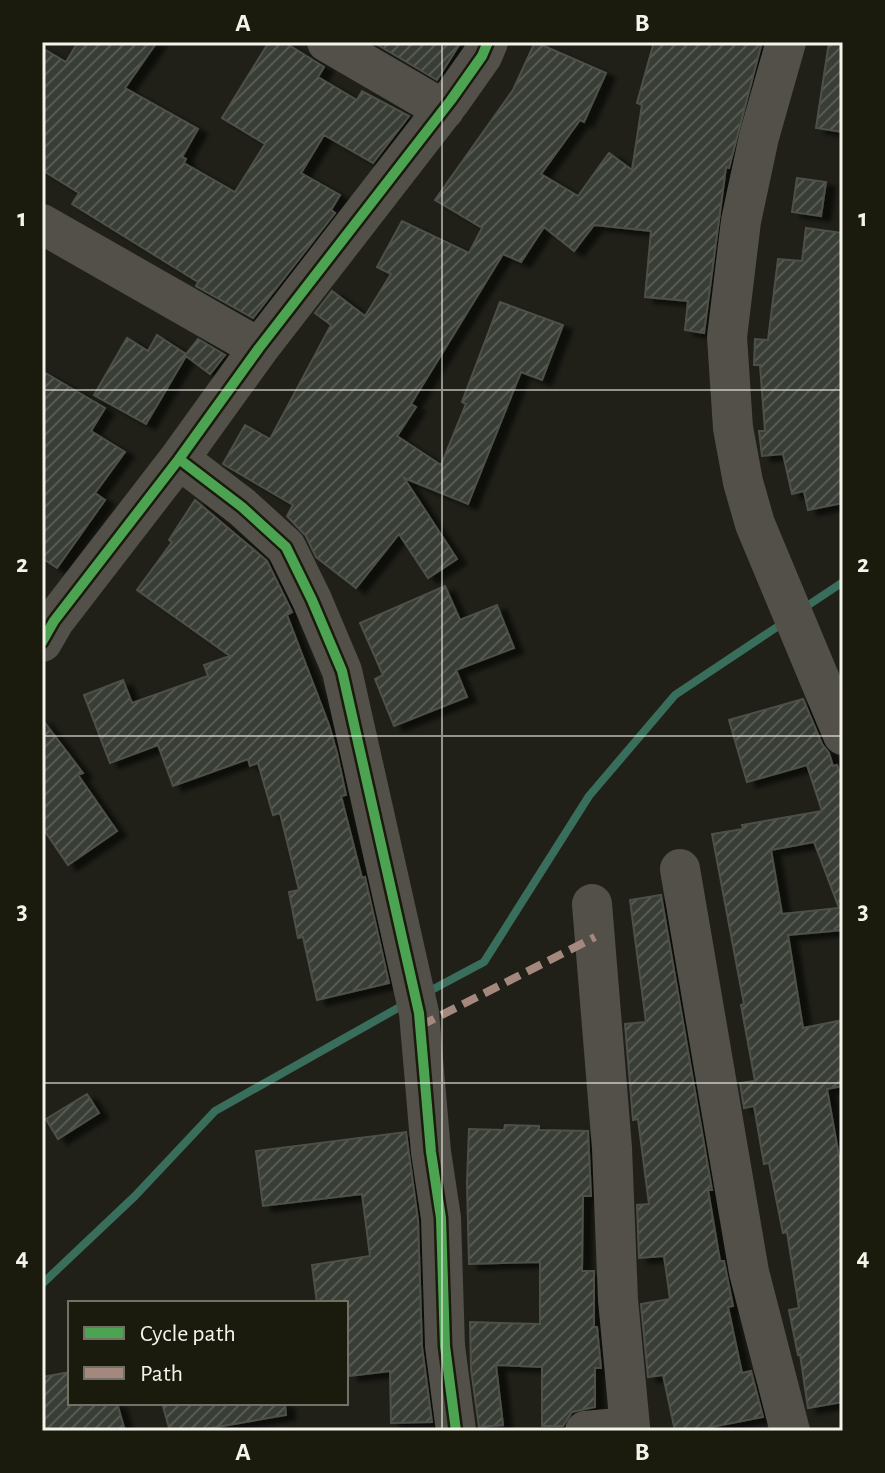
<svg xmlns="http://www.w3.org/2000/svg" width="885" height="1473" font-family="'Alegreya Sans',sans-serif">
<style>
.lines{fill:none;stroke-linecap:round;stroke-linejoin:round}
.stream{stroke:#386e5b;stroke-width:8}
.building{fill:url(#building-hatch);stroke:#4e504a;stroke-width:2;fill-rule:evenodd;filter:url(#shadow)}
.minor{stroke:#535049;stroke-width:40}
.quiet{stroke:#a5887d;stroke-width:8;stroke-dasharray:16 8;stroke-linecap:butt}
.cycleway-casing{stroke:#1a1a0d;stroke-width:15}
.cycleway{stroke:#4ca352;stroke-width:10}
.grid{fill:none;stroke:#f4f4ec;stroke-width:2;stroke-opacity:0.55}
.neatline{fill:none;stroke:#f4f4ec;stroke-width:3}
.grid-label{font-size:26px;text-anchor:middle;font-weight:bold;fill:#f4f4ec}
</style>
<defs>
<pattern id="building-hatch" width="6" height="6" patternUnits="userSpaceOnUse" patternTransform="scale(2)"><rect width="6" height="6" fill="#393d34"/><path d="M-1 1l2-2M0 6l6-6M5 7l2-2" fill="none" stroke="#565a52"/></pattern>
<filter id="shadow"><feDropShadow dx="9" dy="5" stdDeviation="2" flood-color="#0009"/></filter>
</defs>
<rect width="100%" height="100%" fill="#202019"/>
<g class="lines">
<path class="stream" d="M804,608L843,582
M424,994L484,962L589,796L675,695L783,623
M42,1284L135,1196L215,1111L405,1004"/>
</g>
<path class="building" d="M78,42H157L125,88L198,129L182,157L186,159L184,163L235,192L265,144L222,118L269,42H284L324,67L318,77L357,100L362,91L409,116L373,163L324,135L301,173L340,195L331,210L335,213L253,318L196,286L198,282L72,204L79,193L42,170V48L66,62Z
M373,42H461L437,80Z
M535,42L606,73L584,122L580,120L541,174L578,196L609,153L632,170L642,105L637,103L654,42H762L729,168L726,167L704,333L685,330L688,301L645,297L651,231L594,225L574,251L544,227L521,262L503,254L411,404L416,407L397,436L441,465L466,404L462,402L500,302L563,325L542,380L521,372L468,504L404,478L457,559L428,578L399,534L356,588L316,557L306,536L287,516L293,505L223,464L245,425L270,439L331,325L315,313L332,291L365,316L391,274L377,267L402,221L469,253L482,228L435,200L513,90Z
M829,42H843V132L816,128Z
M797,178L826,182L821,216L792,212Z
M806,228L843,233V503L808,510L804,491L792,494L783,454L762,456L759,431H765L760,365H754L755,339L768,340L778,259L802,261Z
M157,335L186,354L198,339L225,355L210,374L186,356L146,424L94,395L127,338L148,351Z
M42,371L105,408L91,431L125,452L95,493L105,500L57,568L42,558Z
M195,500L267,561L292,612L287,615L329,725L337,753L346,795L341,796L362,878L365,877L389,983L317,1000L303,937L298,938L289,892L299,890L280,813L273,815L258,763L250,766L248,759L173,786L158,745L110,763L84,695L123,680L132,703L208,676L204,665L230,656L137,590L172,542L169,540Z
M445,586L460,620L497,605L514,648L456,670L467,697L394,726L375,679L383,675L360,623Z
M803,699L822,744L829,753L833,766L837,765L843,781V930L788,935L803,1028L843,1020V1086L827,1089L841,1168H843V1402L808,1408L800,1354L798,1355L789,1310L799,1308L787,1232L783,1233L769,1163L764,1164L754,1106L744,1108L740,1083L755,1081L741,1005L744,1004L712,834L743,829L742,825L822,811L807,765L747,782L729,720ZM814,842L839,908L782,914L771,850Z
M42,719L83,773L78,775L117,831L68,865L42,827Z
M661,895L712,1190H708L720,1261H724L733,1306L728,1307L742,1373L751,1371L763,1417L691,1431H675L663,1375L648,1377L641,1304L670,1299L664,1256L639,1258L637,1205L649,1204L638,1119L633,1120L625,1024L646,1022L630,900Z
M87,1094L99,1113L58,1139L46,1119Z
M505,1125L539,1126V1130L588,1131L591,1196H583L582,1271H594V1327H597L601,1368H595V1407L572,1412L563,1426H542V1367L496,1365L503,1425L479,1427L471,1369L470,1322L540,1324V1262L469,1264L467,1183L469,1129L504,1130Z
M406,1132L418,1220L422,1347L432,1422L391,1423L390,1371L350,1376L346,1343V1303H317L312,1265L370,1256L362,1194L263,1206L256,1151Z
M70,1372V1403H117L125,1431H42V1377Z
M162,1403H285L286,1415L194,1431H170Z"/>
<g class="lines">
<path class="minor" d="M327,42L444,110
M786,42L759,137L741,221L727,337L733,428L743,482L755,524L843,735
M42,224L259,348
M179,459L242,507L286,547L312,600L342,671L419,1013L431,1152L441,1218L445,1346L456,1431
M42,642L54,621L179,459L259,348L451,100L482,56L488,42
M680,869L749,1272L790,1431
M592,904L612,1148L618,1300L630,1427
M585,1431L630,1427V1431"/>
<path class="quiet" d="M420,1026L595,937"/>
<g class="cycleway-casing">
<path id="cycleway" d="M179,459L242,507L286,547L312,600L342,671L419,1013L431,1152L441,1218L445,1346L456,1431
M42,642L54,621L179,459L259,348L451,100L482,56L488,42"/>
</g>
<use href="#cycleway" class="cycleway"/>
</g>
<path class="grid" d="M442,42V1431M42,390H843M42,736H843M42,1083H843"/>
<rect width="885" height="1473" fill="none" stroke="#1a1a0d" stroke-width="88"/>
<rect x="68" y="1301" width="280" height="104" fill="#1a1a0d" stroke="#717166" stroke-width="2"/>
<rect x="84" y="1327" width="40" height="12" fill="#4ca352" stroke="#717166" stroke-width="2"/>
<text x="140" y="1341" font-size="24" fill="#f4f4ec">Cycle path</text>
<rect x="84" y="1367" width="40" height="12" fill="#a5887d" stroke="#717166" stroke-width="2"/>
<text x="140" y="1381" font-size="24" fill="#f4f4ec">Path</text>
<rect x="44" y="44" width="797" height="1385" class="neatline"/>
<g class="grid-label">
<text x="243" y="31">A</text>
<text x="642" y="31">B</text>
<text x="22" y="226">1</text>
<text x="863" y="226">1</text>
<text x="22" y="572">2</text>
<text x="863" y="572">2</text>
<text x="22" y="919">3</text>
<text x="863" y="919">3</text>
<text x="22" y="1265">4</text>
<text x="863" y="1265">4</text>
<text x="243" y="1460">A</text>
<text x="642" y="1460">B</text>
</g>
</svg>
